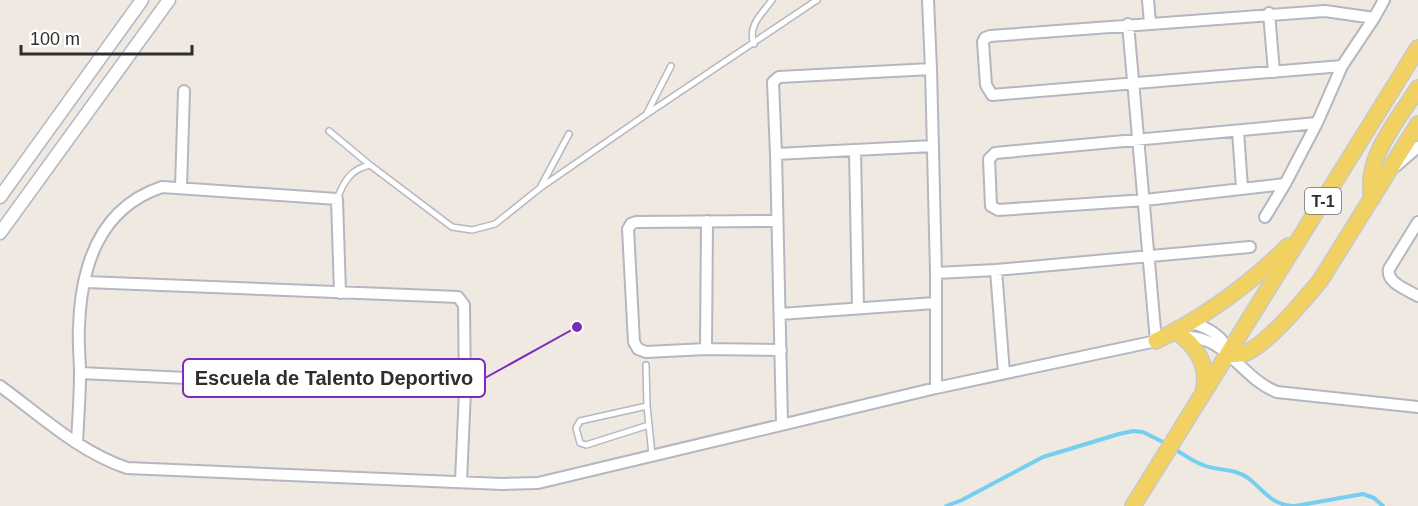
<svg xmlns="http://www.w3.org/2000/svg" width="1418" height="506" font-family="Arial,sans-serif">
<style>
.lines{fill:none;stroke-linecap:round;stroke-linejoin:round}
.stream{stroke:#75cff0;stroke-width:4}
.service-casing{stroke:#b4b7c1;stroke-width:8}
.minor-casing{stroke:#b4b7c1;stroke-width:14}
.tertiary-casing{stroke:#b4b7c1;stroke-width:15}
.primary-casing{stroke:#c9c9c9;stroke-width:18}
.service{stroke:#fff;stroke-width:5}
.minor{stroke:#fff;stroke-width:10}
.tertiary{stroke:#fff;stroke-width:12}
.primary{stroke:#f2d163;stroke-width:15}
.labels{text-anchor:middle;stroke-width:5;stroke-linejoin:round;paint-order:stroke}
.shield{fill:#fff;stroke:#6d6d6d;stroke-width:1.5}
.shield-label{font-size:16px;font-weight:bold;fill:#2e2e2e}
.leader{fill:none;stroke:#7b2cbf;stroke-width:2}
.callout-dot{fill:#7b2cbf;stroke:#fff;stroke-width:2}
.callout{fill:#fff;stroke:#7b2cbf;stroke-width:2}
.callout-label{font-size:20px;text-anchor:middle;font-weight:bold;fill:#2e2e2e}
</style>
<rect width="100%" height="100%" fill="#efe9e1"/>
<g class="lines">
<path class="stream" d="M1173,448C1183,454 1192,461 1203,465C1217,471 1235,468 1248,478C1265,491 1269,503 1292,506
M946,506L962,500L1043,457L1119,434L1133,431L1143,432L1167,444
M1295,506L1363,494L1374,498L1383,506"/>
<g class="service-casing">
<path id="service" d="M754,44C747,26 762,14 772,0
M647,113L671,66
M329,131L370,165
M541,186L569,134
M337,199C344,181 351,169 370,165L452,227L472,230L495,224L540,188L647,114L817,0
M646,365L647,406L652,455
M647,406L580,421L576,428L580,443L586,445L649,425"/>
</g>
<g class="minor-casing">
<path id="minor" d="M928,0L931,69
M1148,0L1150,23
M1269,13L1274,72
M1374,18L1384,0
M1128,24L1156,341
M1238,131L1242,188
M855,150L858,308
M776,154L933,146
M1396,166L1418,147
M1285,184L1145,200L998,210L991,206L989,159L995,153L1317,123
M181,187L184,91
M1265,217L1285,184L1317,123L1342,66L1374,18L1325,11L990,36L985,38L983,42L986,85L992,95L1342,66
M777,221L636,222L631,224L628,229L634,342L638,349L646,352L706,349L781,350
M1418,222L1389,269C1386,283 1408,290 1418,296
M996,270L1004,373
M936,273L996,270L1250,247
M86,282L458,297L464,305L465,391L461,481
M780,314L935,303
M1192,323C1209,328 1224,336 1229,354
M1180,337C1226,333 1240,378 1277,392L1418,407
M706,349L707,221
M80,373L465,391
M0,386C40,415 79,452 127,468L502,484L538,483L936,388L1161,340
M782,424L776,154L773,82L779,77L931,69L936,273V388
M77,443C78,420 80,397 80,374C80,358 78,343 79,327C81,266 99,208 162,187L337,199L340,293"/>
</g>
<g class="tertiary-casing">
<path id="tertiary" d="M0,197L142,0
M0,233L169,0"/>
</g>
<g class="primary-casing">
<path id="primary" d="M1372,199C1364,157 1397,122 1418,88
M1183,337C1200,351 1209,370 1203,393
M1156,341C1206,316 1248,286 1288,246
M1229,354C1236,355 1241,355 1248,352C1272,339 1302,302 1320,281L1418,124
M1133,506L1418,48"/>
</g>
<use href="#service" class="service"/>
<use href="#minor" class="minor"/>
<use href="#tertiary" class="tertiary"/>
<use href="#primary" class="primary"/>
</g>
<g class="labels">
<rect class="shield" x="1305" y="188" width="36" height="26" rx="4.5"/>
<g class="shield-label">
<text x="1323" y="207">T-1</text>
</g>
</g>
<path class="leader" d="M577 327L485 378"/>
<circle class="callout-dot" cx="577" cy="327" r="6"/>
<rect class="callout" x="183" y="359" width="302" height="38" rx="6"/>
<g class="callout-label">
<text x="334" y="385">Escuela de Talento Deportivo</text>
</g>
<path d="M21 45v9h171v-9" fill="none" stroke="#2e2e2e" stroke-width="3"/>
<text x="30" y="45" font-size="18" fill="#2e2e2e" stroke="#ffffff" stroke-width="4.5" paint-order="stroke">100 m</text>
</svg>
